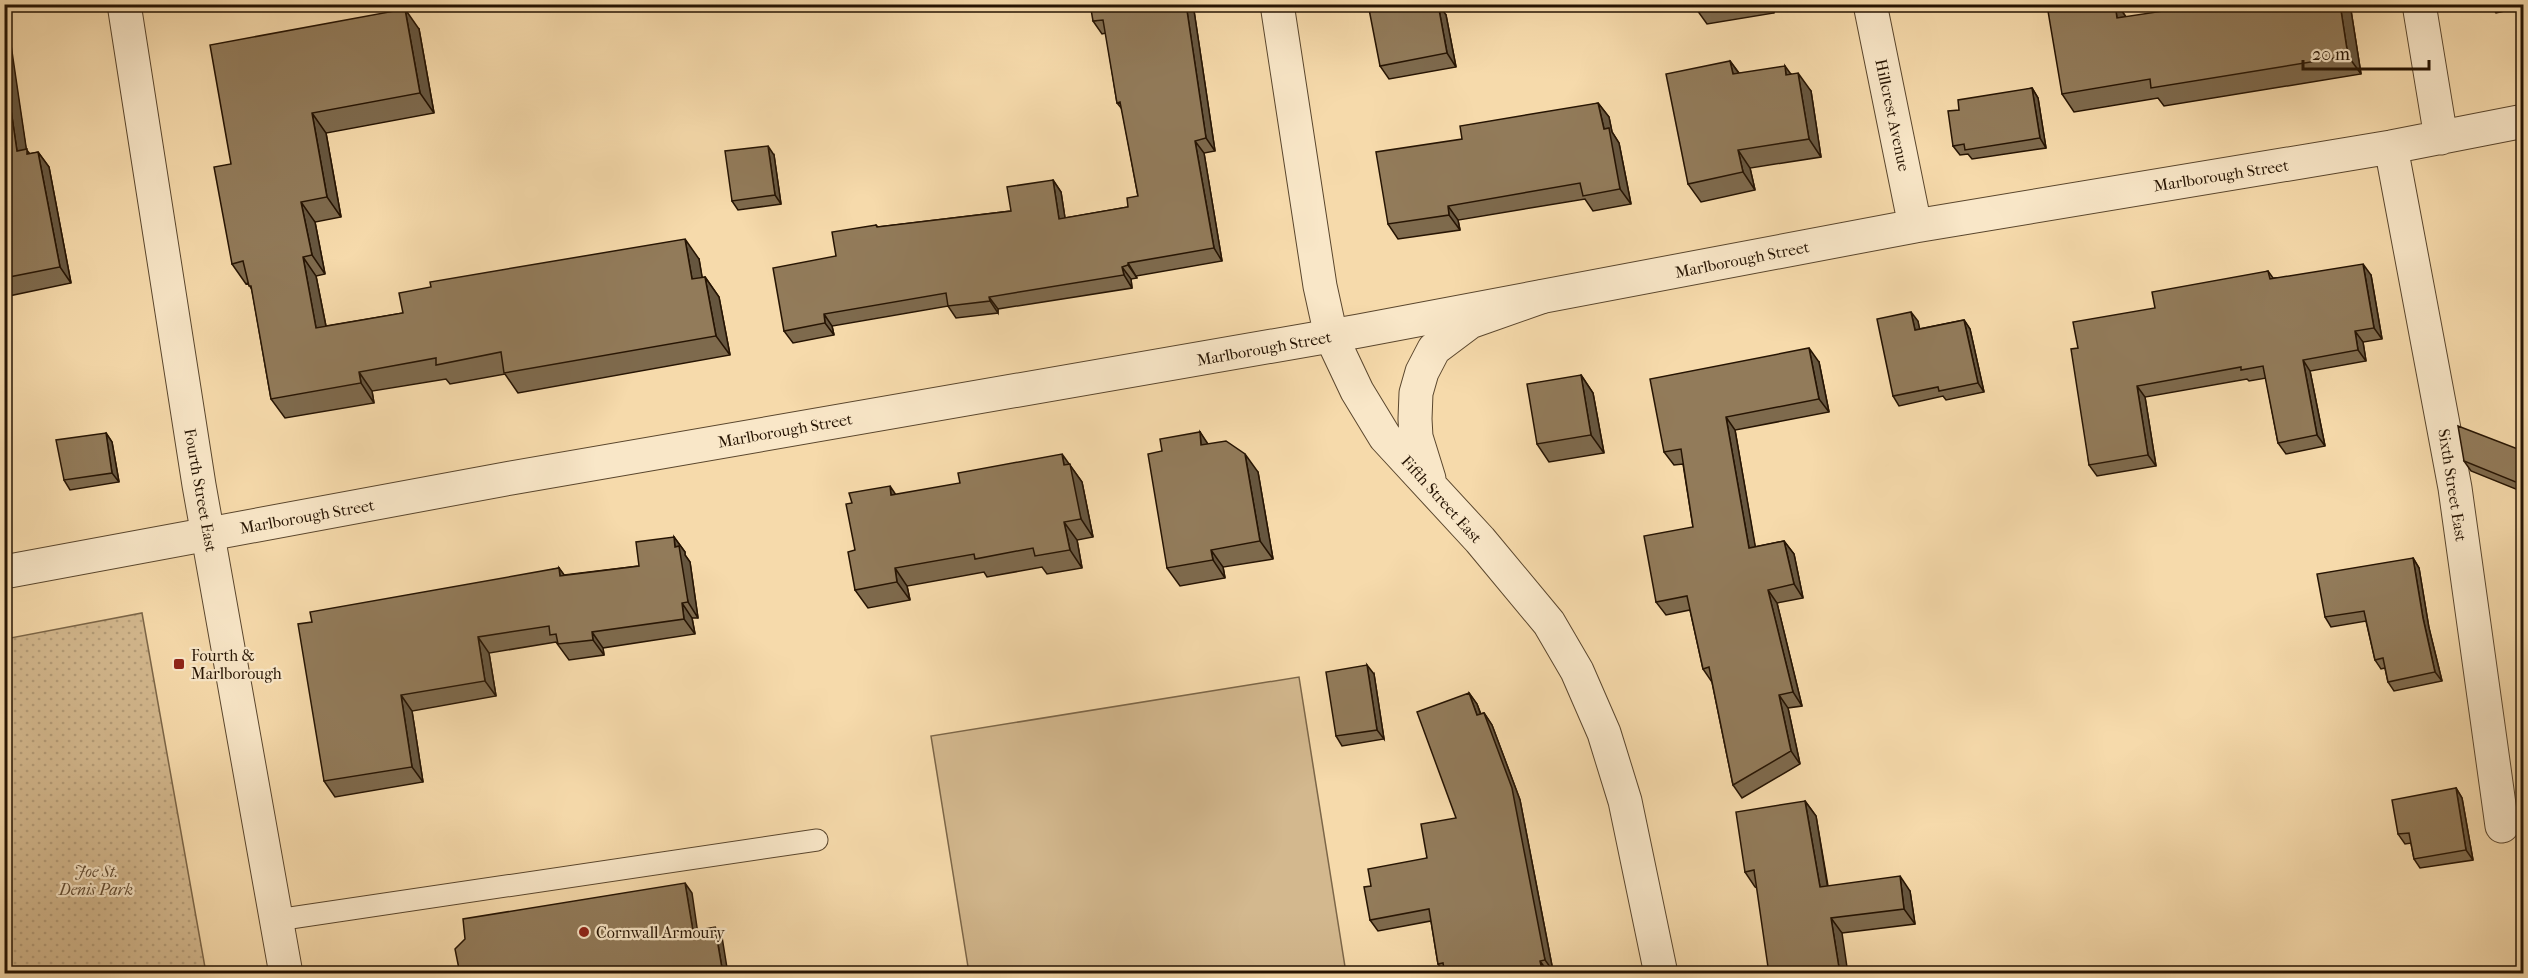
<svg xmlns="http://www.w3.org/2000/svg" width="2528" height="978" font-family="'IM FELL French Canon',serif">
<style>
.grass{fill:#d3b88e;stroke:#7c6648;stroke-width:1.5}
.park{fill:url(#park-dots);stroke:#7c6648;stroke-width:1.5}
.lines{fill:none;stroke-linecap:round;stroke-linejoin:round}
.service-casing{stroke:#5a462d;stroke-width:23}
.minor-casing{stroke:#5a462d;stroke-width:35}
.tertiary-casing{stroke:#5a462d;stroke-width:35}
.service{stroke:#f9e7c8;stroke-width:21}
.minor{stroke:#f9e7c8;stroke-width:33}
.tertiary{stroke:#f9e7c8;stroke-width:33}
.wall{fill:#7e6a4d;stroke:#261403;stroke-width:1.5}
.shaded-wall{fill:#66563f;stroke:#261403;stroke-width:1.5}
.building{fill:#927b5a;stroke:#261403;stroke-width:1.5}
.poi-dot{fill:#8f2418;stroke:#f9e7c8;stroke-width:2}
.labels{text-anchor:middle;stroke-width:4.5;stroke-linejoin:round;paint-order:stroke}
.street-label{font-size:16px;fill:#261403;stroke:#f9e7c8}
.poi-label{font-size:16px;fill:#261403;stroke:#f9e7c8;text-anchor:start}
.park-label{font-size:16px;font-style:italic;fill:#634d34;stroke:#f9e7c8}
</style>
<defs>
<pattern id="park-dots" width="8" height="8" patternUnits="userSpaceOnUse" patternTransform="scale(1.5)"><rect width="8" height="8" fill="#d3b88e"/><path d="M2 2h.1M6 6h.1" fill="none" stroke="#b59d79" stroke-width="1.8" stroke-linecap="round"/></pattern>
</defs>
<rect width="100%" height="100%" fill="#f6daab"/>
<filter id="stains"><feTurbulence type="fractalNoise" baseFrequency=".00333" numOctaves="4"/><feColorMatrix values="0 0 0 0 .2 0 0 0 0 .09 0 0 0 0 .02 0 0 0 .5 -.17"/></filter>
<radialGradient id="worn" r=".72"><stop offset=".6" stop-color="#630" stop-opacity="0"/><stop offset="1" stop-color="#630" stop-opacity=".3"/></radialGradient>
<path class="grass" d="M1299,677L1346,973H969L931,736Z"/>
<path class="park" d="M142,613L206,973H5V639Z"/>
<g class="lines">
<g class="service-casing">
<path id="service" d="M277,920L817,840"/>
</g>
<g class="minor-casing">
<path id="minor" d="M1870,4L1915,226
M2419,4L2441,138
M2391,147L2455,488L2502,826
M4,572L511,478L1359,331L1915,226L2391,147L2524,121"/>
</g>
<g class="tertiary-casing">
<path id="tertiary" d="M124,4L199,485L286,974
M1277,4L1320,286L1331,336L1357,391L1385,437L1480,540L1549,623L1577,671L1604,733L1625,801L1661,974
M1429,479L1416,437L1415,419L1416,393L1422,372L1434,349L1470,322L1541,297"/>
</g>
<use href="#service" class="service"/>
<use href="#minor" class="minor"/>
<use href="#tertiary" class="tertiary"/>
</g>
<path class="wall" d="M4,4L26,149L30,154L38,152L49,167L71,283L4,297Z
M1193,4L1215,151L1204,153L1222,261L1136,276L1137,278L1131,279L1132,288L998,309V313L956,318L948,306L832,326L834,335L793,343L784,331L836,256L876,225L878,227L1011,211L1053,180L1061,192L1065,218L1128,207L1138,196L1122,109L1117,103L1106,33L1102,34L1093,21Z
M1696,4H1773L1774,13L1707,24L1697,10Z
M2117,4L2126,17L2350,4L2361,74L2164,106L2158,98L2074,112L2062,94Z
M2490,4H2523V7L2496,13Z
M1446,15L1456,67L1389,79L1380,66Z
M419,29L434,113L326,133L341,217L315,222L325,274L316,276L326,326L403,313L699,259L702,278L705,277L719,297L730,355L518,393L505,374L450,384L446,379L372,391L374,403L285,418L271,399L252,290L248,283L246,284L232,264L231,164Z
M1730,61L1739,73L1791,74L1811,91L1821,157L1750,168L1755,190L1701,202L1688,184Z
M2032,88L2038,98L2046,148L1972,159L1968,154L1960,155L1953,146L1959,110Z
M1598,103L1609,117L1612,132L1619,143L1631,204L1593,211L1585,199L1458,220L1460,230L1398,239L1388,224L1462,139Z
M774,155L781,204L738,210L732,201Z
M2268,271L2273,278L2371,275L2382,339L2363,342L2366,361L2310,371L2325,446L2286,454L2278,443L2266,378L2249,381L2247,379L2145,397L2156,466L2097,476L2089,465L2078,348Z
M1964,320L1970,329L1984,392L1946,400L1943,396L1899,406L1893,396L1918,321L1919,329Z
M1819,362L1829,412L1735,430L1755,547L1784,541L1794,554L1803,598L1777,603L1802,706L1788,708L1800,764L1742,798L1733,785L1712,682L1703,669L1690,610L1666,615L1656,602L1693,527L1683,464L1674,465L1664,452Z
M1581,375L1593,393L1604,453L1549,462L1537,444Z
M1200,432L1207,444L1258,472L1273,559L1223,567L1225,578L1180,586L1167,568L1162,451Z
M106,433L112,442L119,482L70,490L64,480Z
M2523,451V492L2471,471L2464,461Z
M1069,464L1082,482L1093,537L1077,540L1082,568L1047,574L1042,567L987,577L984,572L907,586L910,600L868,608L855,590V550L852,503Z
M674,537L685,552V555L690,562L698,618H692L695,634L603,648L604,655L569,660L556,642L489,653L496,696L412,711L423,782L335,797L324,781L312,622L559,568L564,575L639,566Z
M2413,558L2419,568L2429,628L2442,681L2394,691L2388,682L2385,668L2381,669L2375,660L2366,621L2331,627L2325,617Z
M1374,674L1384,739L1342,746L1336,736Z
M1469,693L1477,704L1481,714L1484,713L1492,725L1520,800L1553,971L1548,972V974H1445L1438,964L1431,921L1378,931L1370,920L1371,886L1427,858L1456,818Z
M2456,788L2462,798L2473,860L2420,868L2414,859L2411,843L2405,844L2398,834Z
M1805,801L1816,816L1828,886L1910,891L1915,924L1842,933L1755,887L1745,872Z"/>
<path class="shaded-wall" d="M5,4L29,167L17,151L4,62Z
M1186,4H1193L1215,151L1206,138Z
M1438,4H1439L1446,15L1456,67L1447,53Z
M1768,4H1773L1774,13Z
M2115,4H2117L2126,17L2117,18Z
M2340,4H2350L2361,74L2348,56Z
M405,9L419,29L434,113L420,93Z
M1730,61L1743,79L1733,74Z
M1785,66L1798,84L1786,75Z
M1798,73L1811,91L1821,157L1809,139Z
M2032,88L2038,98L2046,148L2040,138Z
M1598,103L1609,117L1612,132L1619,143L1631,204L1620,189L1604,129Z
M312,113L326,133L341,217L327,197Z
M1195,141L1204,153L1222,261L1214,248Z
M768,146L774,155L781,204L775,195Z
M1738,150L1750,168L1755,190L1743,172Z
M38,152L49,167L71,283L60,267Z
M1053,180L1061,192L1067,231L1059,219Z
M301,202L315,222L325,274L312,255Z
M1448,206L1458,220L1460,230L1449,215Z
M685,239L699,259L706,299L692,279Z
M303,257L316,276L330,347L316,328Z
M1128,263L1136,276L1137,278L1128,265Z
M2363,264L2371,275L2382,339L2374,328Z
M1122,267L1131,279L1132,288L1124,275Z
M705,277L719,297L730,355L716,336Z
M989,297L998,309V313L990,301Z
M1911,312L1918,321L1922,340L1915,330Z
M824,314L832,326L834,335L825,323Z
M1964,320L1970,329L1984,392L1978,383Z
M2355,331L2363,342L2366,361L2358,350Z
M1809,348L1819,362L1829,412L1819,399Z
M2303,360L2310,371L2325,446L2317,435Z
M359,372L372,391L374,403L361,383Z
M1581,375L1593,393L1604,453L1591,435Z
M2137,386L2145,397L2156,466L2148,455Z
M1726,417L1735,430L1758,562L1749,548Z
M1200,432L1212,450L1201,445Z
M106,433L112,442L119,482L112,473Z
M1062,454L1082,482L1093,537L1081,519L1064,465Z
M1245,454L1258,472L1273,559L1260,541Z
M890,486L902,504L891,495Z
M1064,522L1077,540L1082,568L1070,550Z
M674,537L685,552V555L690,562L698,618L688,602L675,547Z
M1784,541L1794,554L1803,598L1794,584Z
M1211,550L1223,567L1225,578L1213,560Z
M2413,558L2419,568L2429,628L2442,681L2435,672L2423,618Z
M559,568L570,583L560,576Z
M895,568L907,586L910,600L897,582Z
M1768,590L1777,603L1802,706L1793,692Z
M682,603L692,618L695,634L684,619Z
M592,632L603,648L604,655L593,640Z
M478,637L489,653L496,696L485,681Z
M1367,665L1374,674L1384,739L1377,730Z
M1469,693L1477,704L1485,727L1477,715Z
M401,695L412,711L423,782L412,767Z
M1779,695L1788,708L1800,764L1791,751Z
M1484,713L1492,725L1520,800L1553,971L1545,960Z
M2456,788L2462,798L2473,860L2466,850Z
M1805,801L1816,816L1830,902L1820,887Z
M1900,876L1910,891L1915,924L1904,909Z
M685,883L692,893L699,941L693,931Z
M1831,918L1842,933L1848,974H1840Z
M715,927L722,937L728,974H723Z
M1540,961L1548,972V974H1543Z"/>
<path class="building" d="M1090,4H1186L1206,138L1195,141L1214,248L1128,263V265L1122,267L1124,275L989,297L990,301L948,306L946,293L824,314L825,323L784,331L773,268L836,256L832,232L876,225L877,227L1011,211L1007,187L1053,180L1059,219L1128,207L1127,198L1138,196L1120,102L1117,103L1103,20L1093,21Z
M1368,4H1438L1447,53L1380,66Z
M1696,4H1733L1697,10Z
M2085,4H2115L2117,18L2210,4H2340L2348,56L2151,88L2150,79L2062,94L2048,11Z
M405,9L420,93L312,113L327,197L301,202L312,255L303,257L316,328L403,313L399,293L431,287L430,282L685,239L692,279L705,277L716,336L504,373L501,352L436,365V358L359,372L361,383L271,399L251,286H249L243,261L232,264L214,167L231,164L210,45Z
M1730,61L1733,74L1785,66L1786,75L1798,73L1809,139L1738,150L1743,172L1688,184L1666,74Z
M4,62L17,151L27,149V154L38,152L60,267L4,278Z
M2032,88L2040,138L1965,150L1964,144L1953,146L1948,111L1959,110L1958,100Z
M1598,103L1604,129L1609,128L1620,189L1583,196L1580,183L1448,206L1449,215L1388,224L1376,152L1462,139L1460,126Z
M768,146L775,195L732,201L725,151Z
M2363,264L2374,328L2355,331L2358,350L2303,360L2317,435L2278,443L2263,366L2241,370V367L2137,386L2148,455L2089,465L2071,349L2078,348L2073,322L2155,308L2152,292L2268,271L2270,279Z
M1911,312L1915,330L1964,320L1978,383L1939,391L1938,387L1893,396L1877,319Z
M1809,348L1819,399L1726,417L1749,548L1784,541L1794,584L1768,590L1793,692L1779,695L1791,751L1733,785L1709,667L1703,669L1687,596L1656,602L1644,536L1693,527L1681,449L1664,452L1650,379Z
M1581,375L1591,435L1537,444L1527,384Z
M2458,426L2523,451V485L2464,461Z
M1200,432L1201,445L1226,441L1245,454L1260,541L1211,550L1213,560L1167,568L1148,454L1162,451L1160,439Z
M106,433L112,473L64,480L56,440Z
M1062,454L1064,465L1070,464L1081,519L1064,522L1070,550L1035,556L1033,548L975,559L974,554L895,568L897,582L855,590L848,552L855,550L846,504L852,503L849,493L890,486L891,495L960,483L958,473Z
M674,537L675,547L679,546L688,602L682,603L684,619L592,632L593,640L558,644L556,634L550,635L549,626L478,637L485,681L401,695L412,767L324,781L298,624L312,622L310,612L559,568L560,576L639,566L636,542Z
M2413,558L2423,618L2435,672L2388,682L2383,658L2375,660L2364,611L2325,617L2317,574Z
M1367,665L1377,730L1336,736L1326,672Z
M1469,693L1477,715L1484,713L1512,788L1545,960L1540,961L1543,974H1445L1443,963L1438,964L1429,909L1370,920L1364,887L1371,886L1368,869L1427,858L1421,824L1456,818L1417,712Z
M2456,788L2466,850L2414,859L2409,833L2398,834L2392,800Z
M1805,801L1820,887L1900,876L1904,909L1831,918L1840,974H1769L1754,870L1745,872L1736,812Z
M685,883L693,931L715,927L723,974H460L455,949L465,939L463,919Z"/>
<g class="poi-dot">
<rect x="173" y="658" width="12" height="12" rx="3"/>
<circle cx="584" cy="932" r="6"/>
</g>
<g class="labels">
<g class="street-label">
<text transform="translate(1893 115) rotate(78)" y="6">Hillcrest Avenue</text>
<text transform="translate(2221 175) rotate(-9)" y="6">Marlborough Street</text>
<text transform="translate(1742 259) rotate(-11)" y="6">Marlborough Street</text>
<text transform="translate(1264 348) rotate(-10)" y="6">Marlborough Street</text>
<text transform="translate(785 430) rotate(-10)" y="6">Marlborough Street</text>
<text transform="translate(2453 485) rotate(81)" y="6">Sixth Street East</text>
<text transform="translate(201 490) rotate(80)" y="6">Fourth Street East</text>
<text transform="translate(1442 499) rotate(48)" y="6">Fifth Street East</text>
<text transform="translate(307 516) rotate(-10)" y="6">Marlborough Street</text>
</g>
<g class="poi-label">
<text x="191" y="661">Fourth &amp;<tspan x="191" dy="18">Marlborough</tspan></text>
<text x="596" y="938">Cornwall Armoury</text>
</g>
<g class="park-label">
<text x="96" y="877">Joe St.<tspan x="96" dy="18">Denis Park</tspan></text>
</g>
</g>
<rect width="2528" height="978" fill="none" stroke="#f6daab" stroke-width="24"/>
<rect x="6" y="6" width="2516" height="966" fill="none" stroke="#261403" stroke-width="3"/>
<rect x="12" y="12" width="2504" height="954" fill="none" stroke="#261403" stroke-width="1.5"/>
<path d="M2303 60v9h126v-9" fill="none" stroke="#261403" stroke-width="3"/>
<text x="2312" y="60" font-size="18" fill="#261403" stroke="#f9e7c8" stroke-width="4.5" paint-order="stroke">20 m</text>
<rect width="100%" height="100%" filter="url(#stains)"/>
<rect width="100%" height="100%" fill="url(#worn)"/>
</svg>
